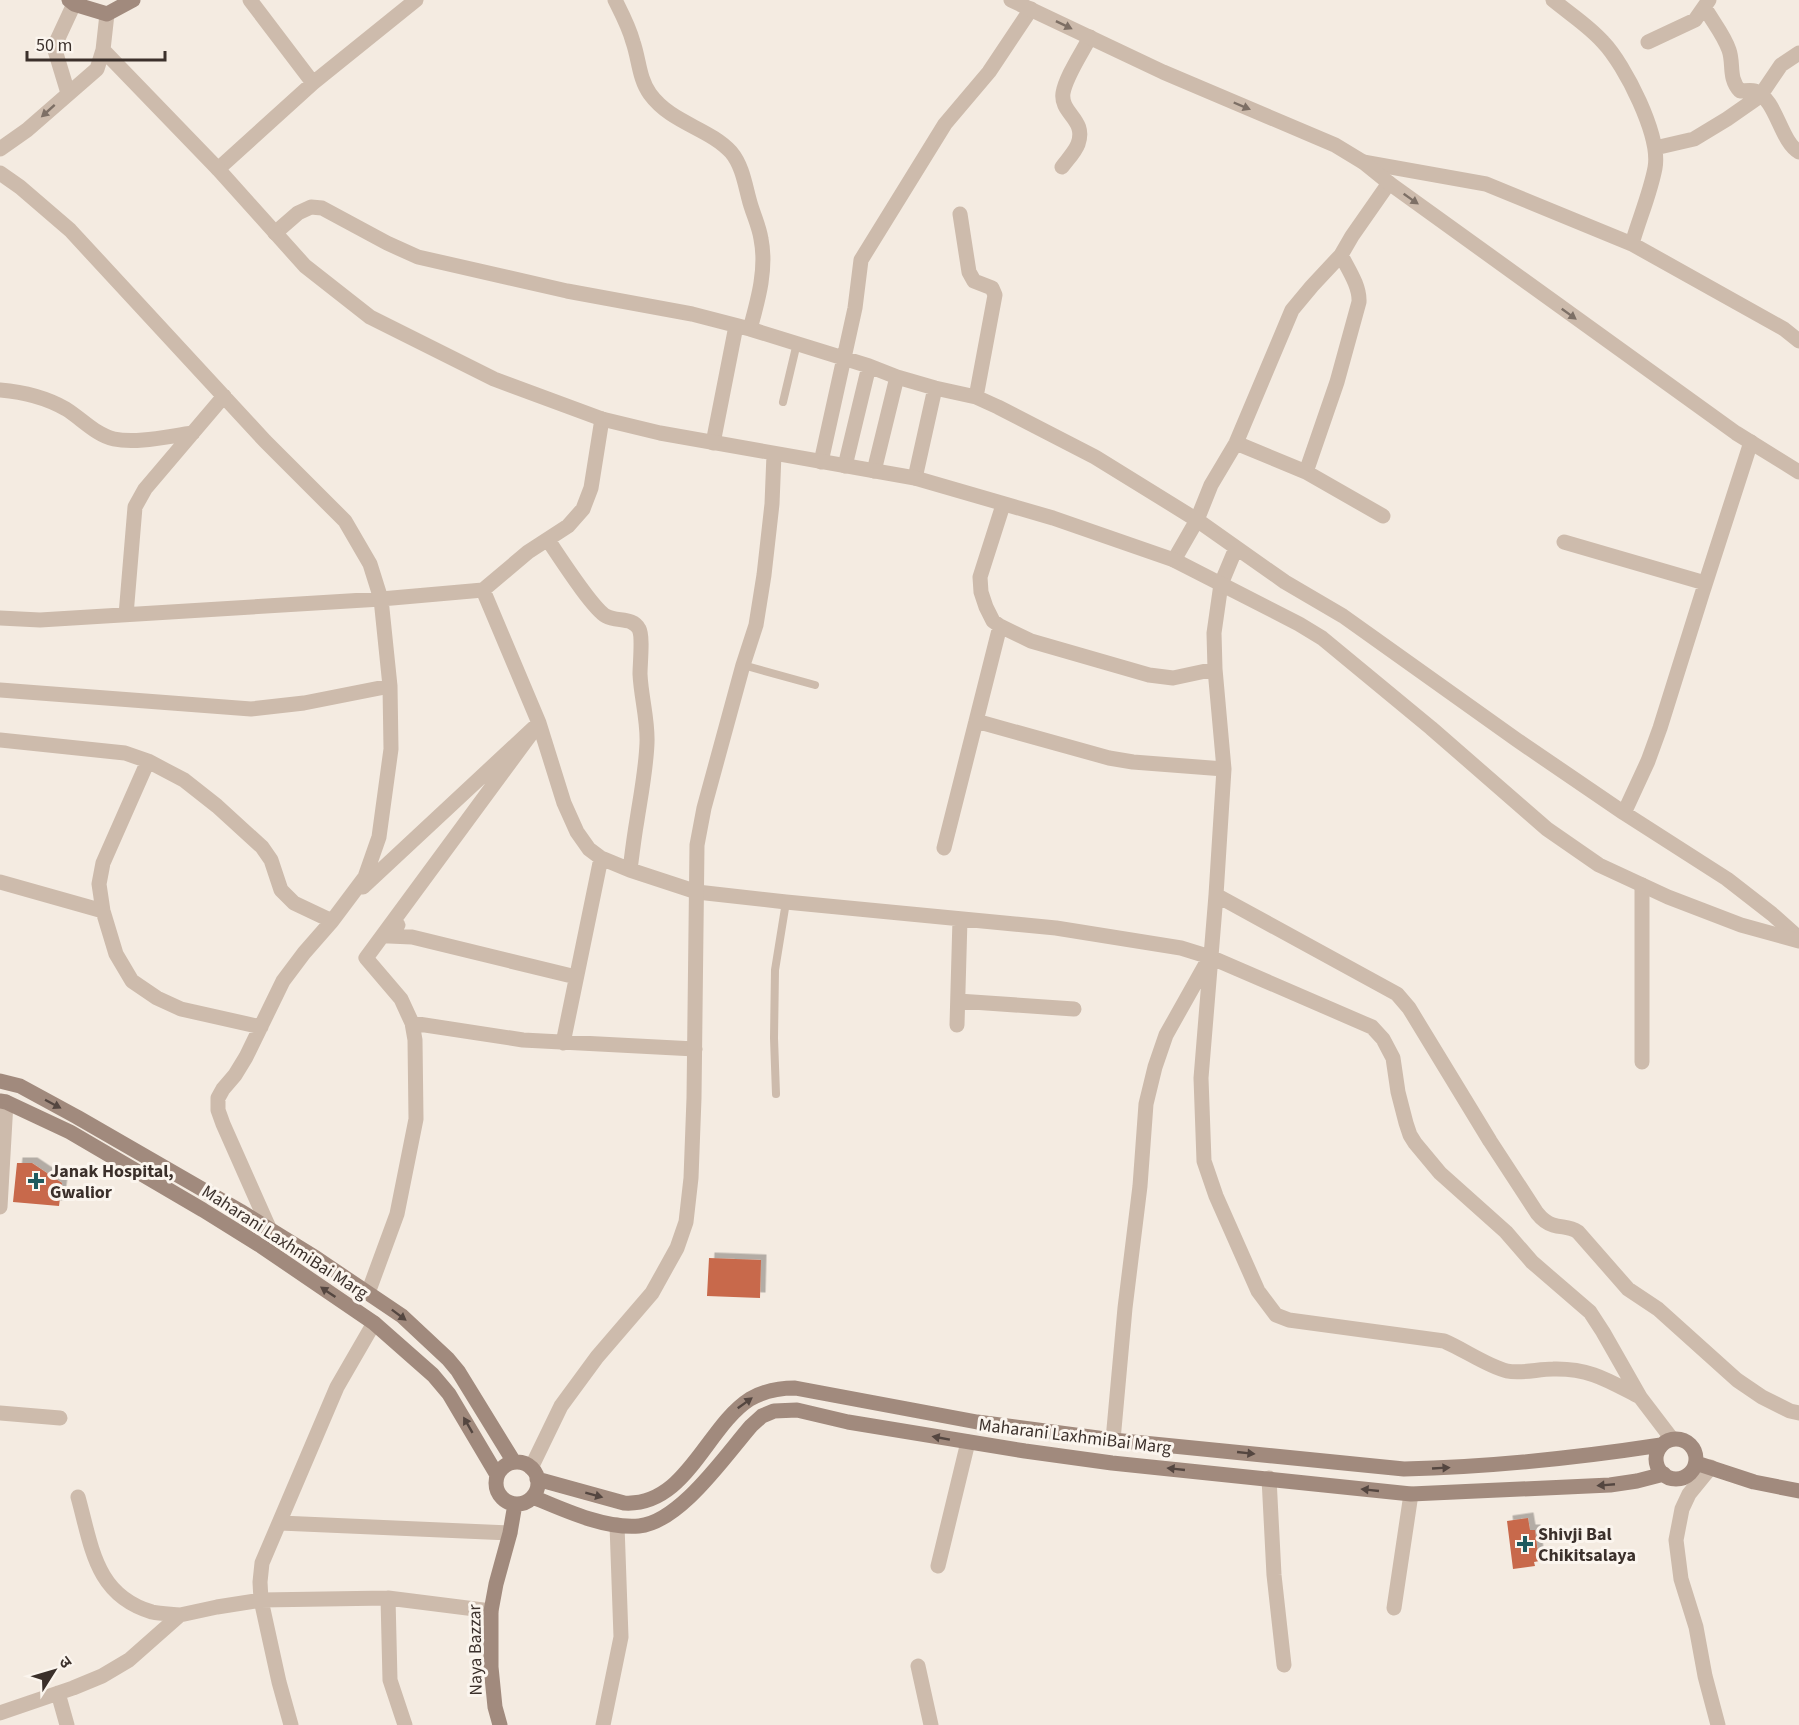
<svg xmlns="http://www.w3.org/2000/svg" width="1799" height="1725" font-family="'Source Sans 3','Noto Sans Devanagari',sans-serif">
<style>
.building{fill:#c8694b;filter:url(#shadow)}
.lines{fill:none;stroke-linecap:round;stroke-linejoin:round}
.service{stroke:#cdbbac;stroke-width:8}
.minor{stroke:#cdbbac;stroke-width:15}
.tertiary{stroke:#cdbbac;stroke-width:15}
.secondary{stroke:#a18a7d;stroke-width:15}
.oneway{fill:#7d6f65}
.oneway2{fill:#544640}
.poi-dot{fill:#1f5a5e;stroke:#fbf5ee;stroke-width:2}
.labels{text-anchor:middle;stroke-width:6;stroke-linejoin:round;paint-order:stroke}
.poi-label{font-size:18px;font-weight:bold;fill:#3b302b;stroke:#fbf5ee;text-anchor:start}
.street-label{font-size:18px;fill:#3b302b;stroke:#fbf5ee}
</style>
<defs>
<filter id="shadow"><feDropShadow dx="5.5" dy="-5.5" stdDeviation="0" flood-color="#0004"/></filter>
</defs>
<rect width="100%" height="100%" fill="#f4ebe1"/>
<path class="building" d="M17,1163H32L62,1183L59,1206L13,1202Z
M709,1258L761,1260L760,1298L707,1296Z
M1528,1518L1530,1530H1535L1539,1561L1534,1562L1535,1566L1513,1569L1507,1521Z"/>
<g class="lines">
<path class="service" d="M783,402L797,343
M743,665L815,685
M776,1094L774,1038L775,970L786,902"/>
<path class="minor" d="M250,0L313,83
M615,0C622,14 629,27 633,42C639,59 639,79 650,94C671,123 709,128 731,152C742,165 745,184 749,199C752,212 759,225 761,239C767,269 758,300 750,329
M1553,0C1570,14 1589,26 1603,42C1625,65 1661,136 1655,168C1650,194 1639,219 1632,244
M1705,8C1713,22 1724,35 1729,50C1734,64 1728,78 1740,91C1744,91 1751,90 1755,91C1777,100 1780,141 1799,152
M1648,42L1695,20L1709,0
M1655,148L1694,139L1727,119L1760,96L1781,65L1799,53
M1363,162L1486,184L1632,244L1784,329L1799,341
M1062,167C1067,160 1075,152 1078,144C1087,119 1060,114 1063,93C1066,76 1082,53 1090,37
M218,169L313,83L416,0
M0,173L20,187L70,230L265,441L345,521L370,564L381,599L390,686L391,749L379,837L365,877L332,921L304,953L283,981L246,1057L235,1075L223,1089L218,1098V1110L223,1124L270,1230
M960,214L969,272L974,281L992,288L995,295L976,397
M275,233L298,213L311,207L322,208L387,243L418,257L567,291L692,314L750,329L869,366L897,377L935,388L976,397L998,407L1095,457L1197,520L1285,582L1343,616L1517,740L1624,813L1727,879L1772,914L1799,938
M0,390C25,392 45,397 66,409C82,419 96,435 114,439C137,444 169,436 193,433
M713,443L736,326
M1236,443L1306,472L1383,516
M821,462L855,308L861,260L945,124L989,72L1031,9
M845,466L869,366
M874,471L897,377
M1306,472L1337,382L1359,302C1360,286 1348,269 1341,255
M915,478L935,388
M1003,505L980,577L981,592L986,607L993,621L1000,626L1031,641L1149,675L1173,678L1215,669
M548,540C559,556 592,608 606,616C617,622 633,617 639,629C643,636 640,664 640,674C641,697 648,720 647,743C646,769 641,794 637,820C634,837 632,854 630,870
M1564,542L1705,583
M1236,548L1221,584L1214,633L1215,669L1224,769L1216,895L1201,1078L1204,1161L1216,1196L1258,1291L1276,1315L1289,1320L1444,1341C1463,1349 1489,1367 1507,1371C1522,1374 1538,1369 1553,1369C1590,1368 1609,1381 1640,1397
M1174,560L1197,520L1211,485L1236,443L1292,310L1312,286L1341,255L1352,236L1389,183
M483,590L539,723L564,803L577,832L589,849L601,858L630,870L697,892L786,902L1056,928L1181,948L1210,957L1372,1027L1383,1039L1393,1058L1398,1092L1406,1123L1410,1135L1415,1143L1440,1173L1506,1232L1532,1262L1590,1312L1603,1332L1640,1397L1672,1439
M126,615L135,507L145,489L224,396
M0,618L40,620L381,599L483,590L528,552L568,526L583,509L591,488L602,419
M0,690L251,709L304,703L390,686
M976,721L1109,758L1133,762L1224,769
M0,740L125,753L148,761L184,780L217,806L262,847L271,860L281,890L294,903L332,921
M148,761L103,863L99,884L103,911L116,954L132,981L157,998L181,1009L261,1027
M1624,813L1648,761L1660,728L1702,594L1751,442
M944,848L1000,626
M0,882L103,911
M363,887L539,723L366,958L401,999L412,1023L415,1040L416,1119L397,1214L368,1293
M1216,895L1397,994L1409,1008L1490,1141L1537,1213C1541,1218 1546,1223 1553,1225C1563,1228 1569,1226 1578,1232L1628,1289L1658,1309L1737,1380L1762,1397L1790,1411L1799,1413
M398,925L389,936L412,937L576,977
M958,1001L1074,1009
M412,1023L523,1040L695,1049
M957,1025L960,919
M563,1043L601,858
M1642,1062V885
M0,1207L6,1102
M0,1413L60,1418
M1113,1440L1125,1308L1140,1186L1146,1104L1155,1067L1166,1035L1207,962
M1711,1467L1689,1494L1682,1509L1676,1540L1681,1579L1696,1627L1705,1676L1718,1725
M1269,1478L1274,1575L1284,1665
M78,1497C92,1547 95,1595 152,1612C161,1614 171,1614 180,1615
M280,1523L510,1533
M938,1566L968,1442
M388,1598L390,1680L405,1725
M1394,1608L1411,1494
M918,1666L931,1725
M58,1693L67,1725
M0,1713L73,1688L102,1676L129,1660L180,1615L217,1607L261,1600L388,1598L491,1611
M291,1725L279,1682L261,1600L260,1582L262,1563L337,1387L374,1323
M603,1725L621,1637L617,1525"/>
<path class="tertiary" d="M1011,0L1163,72L1335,145L1363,162L1389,183L1736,433L1799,472
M103,50L218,169L305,266L370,317L494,379L602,419L660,433L915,478L1053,518L1174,560L1299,624L1322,638L1431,728L1547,829L1599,865L1668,897L1741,925L1799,941
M68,93L54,47L74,4
M0,149L27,130L97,69L103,50L107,14
M531,1468L561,1406L597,1357L652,1293L677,1248L686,1222L691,1178L694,1098L697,845L704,808L743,665L756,625L764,575L772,504L774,454"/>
<path class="secondary" d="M69,0L74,4L107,14L133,0
M0,1081L20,1086L77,1117L240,1211L316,1258L402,1316L448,1359L458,1371L514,1462
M0,1101L6,1102L70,1132L203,1210L261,1246L374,1323L433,1375L449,1394L497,1475
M1656 1459a20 20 0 1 1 40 0a20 20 0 1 1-40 0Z
M496 1483a21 21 0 1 1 42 0a21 21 0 1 1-42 0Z
M1696,1463L1754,1482L1799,1491
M537,1479L624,1503C686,1507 706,1427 750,1399C764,1391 779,1388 795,1388L977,1422L1113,1440L1404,1469C1489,1467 1576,1458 1661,1445
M533,1497C564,1510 605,1529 639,1526C680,1522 725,1456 751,1426L762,1416L774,1411L797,1410L848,1422L1025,1451L1112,1463L1411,1494L1610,1485L1637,1481L1664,1474
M500,1725L495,1707L491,1667V1611L496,1584L510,1533L515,1504"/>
</g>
<defs><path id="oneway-solid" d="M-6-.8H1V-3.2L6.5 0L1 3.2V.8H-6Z" transform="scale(1.5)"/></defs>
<g class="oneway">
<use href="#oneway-solid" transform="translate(1064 25) rotate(26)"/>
<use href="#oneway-solid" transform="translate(1242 106) rotate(23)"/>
<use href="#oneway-solid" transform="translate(48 111) rotate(138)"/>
<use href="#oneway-solid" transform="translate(1411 199) rotate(35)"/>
<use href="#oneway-solid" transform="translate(1569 314) rotate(36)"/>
</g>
<g class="oneway2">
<use href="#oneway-solid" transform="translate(53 1104) rotate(28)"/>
<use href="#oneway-solid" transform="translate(328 1292) rotate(-146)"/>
<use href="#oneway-solid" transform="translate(399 1315) rotate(37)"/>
<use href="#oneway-solid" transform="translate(745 1403) rotate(-36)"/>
<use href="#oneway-solid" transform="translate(468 1425) rotate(-120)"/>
<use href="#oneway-solid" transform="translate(941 1438) rotate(-170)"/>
<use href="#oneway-solid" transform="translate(1246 1453) rotate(6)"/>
<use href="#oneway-solid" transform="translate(1441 1468) rotate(-3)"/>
<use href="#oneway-solid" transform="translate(1176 1469) rotate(-174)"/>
<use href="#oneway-solid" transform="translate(1606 1485) rotate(175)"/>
<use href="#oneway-solid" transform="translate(1370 1490) rotate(-174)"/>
<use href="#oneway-solid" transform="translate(594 1495) rotate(15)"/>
</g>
<g class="poi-dot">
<path d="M33 1172h6v6h6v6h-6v6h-6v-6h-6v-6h6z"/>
<path d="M1522 1535h6v6h6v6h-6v6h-6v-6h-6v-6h6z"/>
</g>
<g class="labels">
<g class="poi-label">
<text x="50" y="1177">Janak Hospital,<tspan x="50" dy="21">Gwalior</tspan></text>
<text x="1538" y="1540">Shivji Bal<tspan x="1538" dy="21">Chikitsalaya</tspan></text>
</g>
<g class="street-label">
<text transform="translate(285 1242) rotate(33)" y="6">Maharani LaxhmiBai Marg</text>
<text transform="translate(1075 1436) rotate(7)" y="6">Maharani LaxhmiBai Marg</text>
<text transform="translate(475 1650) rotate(-91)" y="6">Naya Bazzar</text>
</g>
</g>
<g transform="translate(54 1671) rotate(53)" stroke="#fbf5ee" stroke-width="4.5" paint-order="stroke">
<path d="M0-4.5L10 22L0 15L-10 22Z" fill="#3b302b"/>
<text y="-9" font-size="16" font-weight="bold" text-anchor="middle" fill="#3b302b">उ</text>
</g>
<path d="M27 51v9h138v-9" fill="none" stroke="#3b302b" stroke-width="3"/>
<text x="36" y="51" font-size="18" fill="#3b302b" stroke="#fbf5ee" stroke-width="4.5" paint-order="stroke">50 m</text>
</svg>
